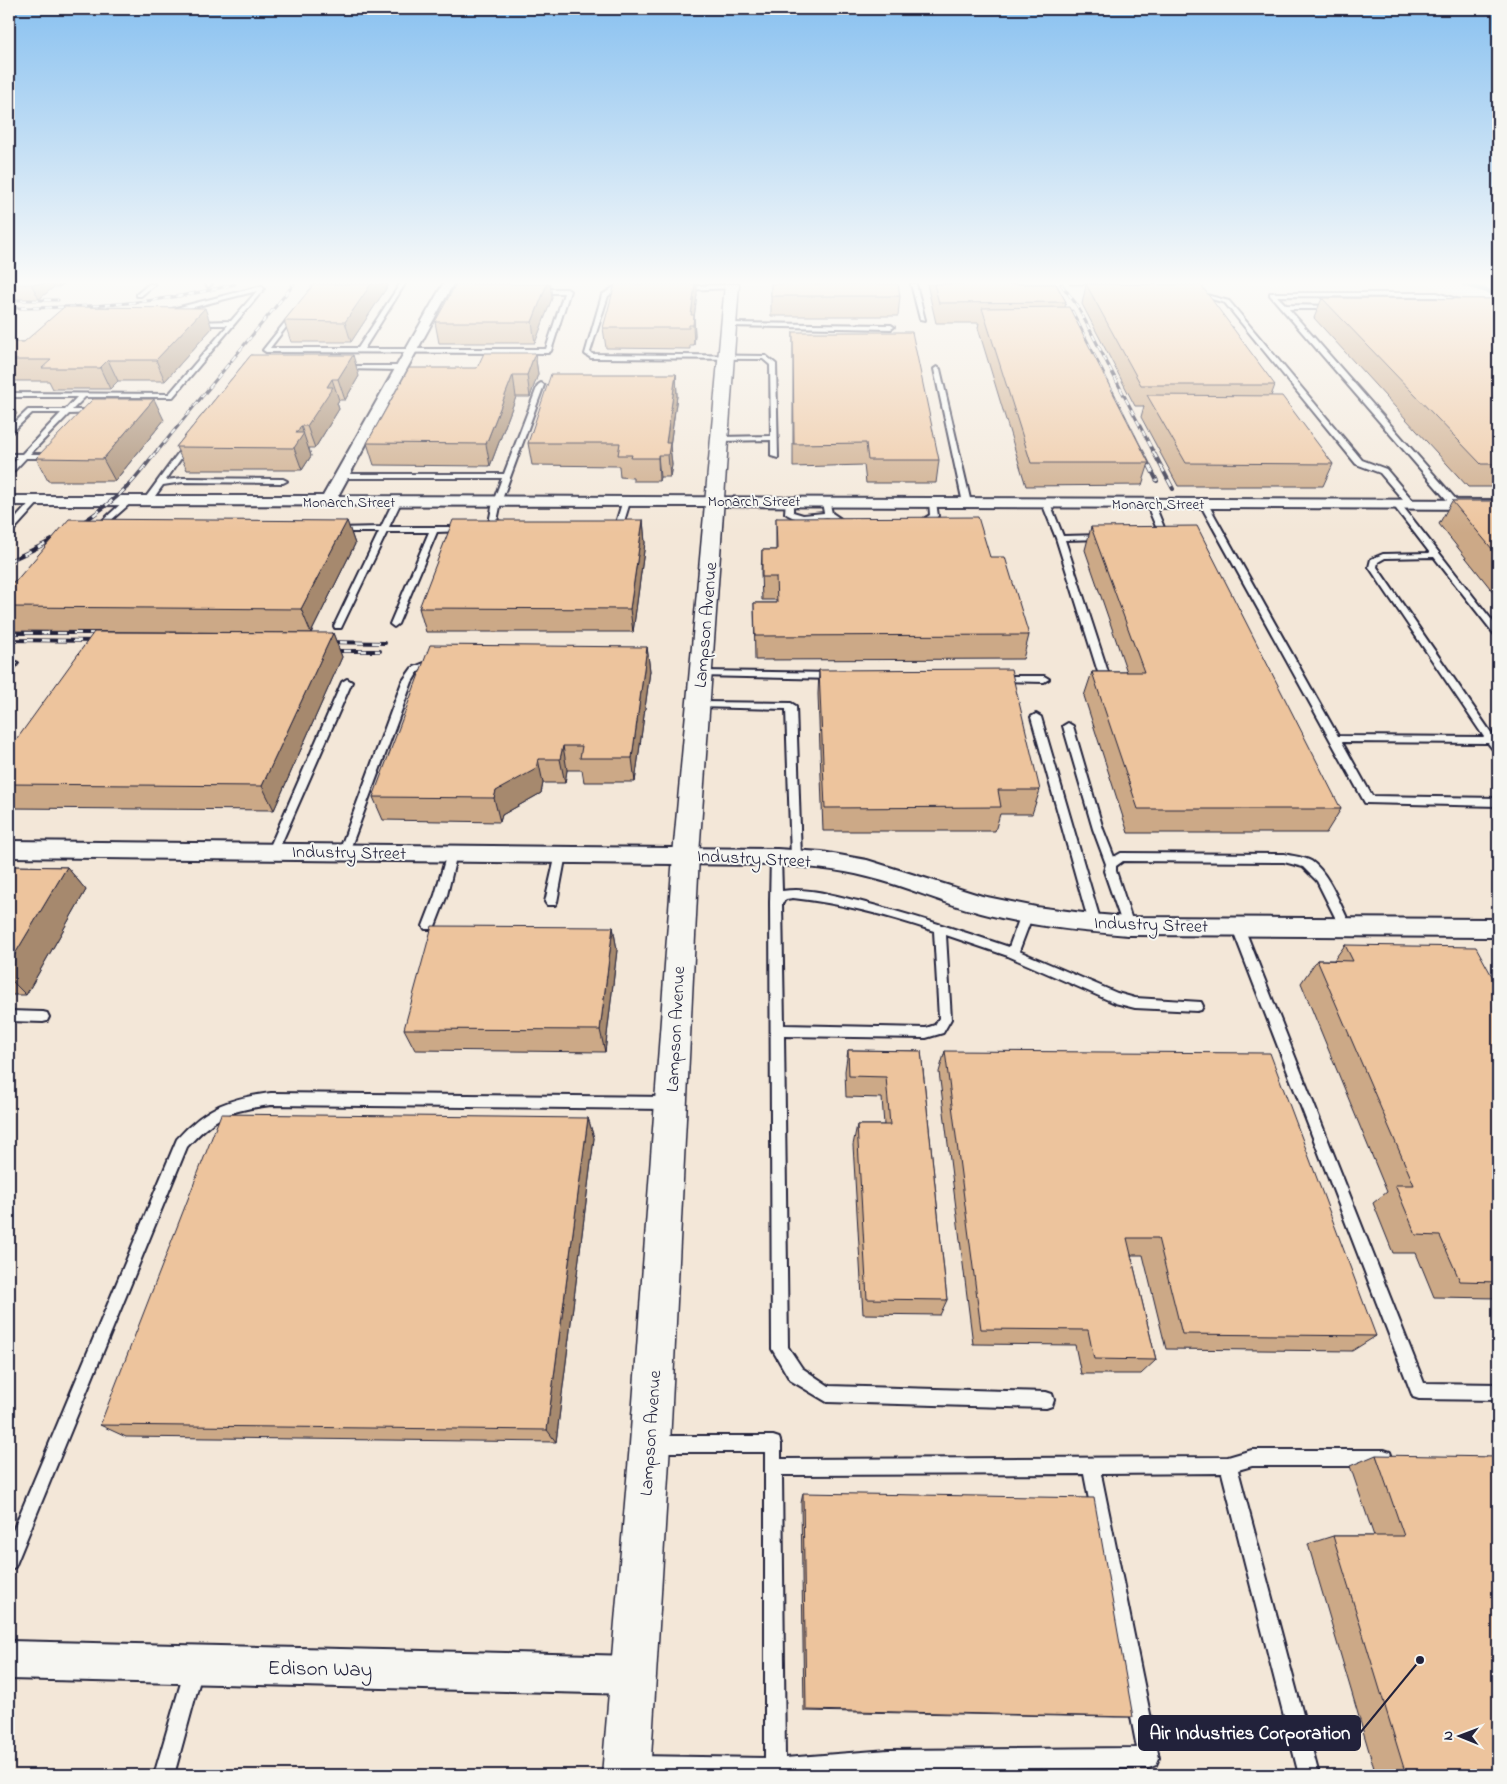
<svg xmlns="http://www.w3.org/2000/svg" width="1507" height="1784" font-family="'Indie Flower',sans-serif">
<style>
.built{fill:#f3e7d8}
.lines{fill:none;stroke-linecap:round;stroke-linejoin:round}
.stream{stroke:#6b8dae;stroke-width:4.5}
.service-casing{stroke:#22223b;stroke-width:4}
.minor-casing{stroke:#22223b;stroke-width:4}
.secondary-casing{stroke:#22223b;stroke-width:3}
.service{fill:#f6f6f2;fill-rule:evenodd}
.minor{fill:#f6f6f2;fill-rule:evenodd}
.secondary{fill:#f6f6f2;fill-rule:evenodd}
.rail-far1-casing{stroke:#22223b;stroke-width:3}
.rail-casing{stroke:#22223b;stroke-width:4}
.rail-far1{stroke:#f6f6f2;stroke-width:2;stroke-dasharray:6;stroke-linecap:butt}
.rail{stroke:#f6f6f2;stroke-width:2.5;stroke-dasharray:8;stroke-linecap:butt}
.wall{fill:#cca987;stroke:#22223b}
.shaded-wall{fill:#a6896e;stroke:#22223b}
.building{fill:#edc49d;stroke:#22223b}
.labels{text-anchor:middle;stroke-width:4;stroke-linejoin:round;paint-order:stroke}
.far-street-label{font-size:15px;fill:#22223b;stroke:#f6f6f2}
.street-label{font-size:18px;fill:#22223b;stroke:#f6f6f2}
.near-street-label{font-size:21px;fill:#22223b;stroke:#f6f6f2}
.leader{fill:none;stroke:#22223b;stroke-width:2}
.callout-dot{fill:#22223b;stroke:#f6f6f2;stroke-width:2}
.callout{fill:#22223b;stroke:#22223b;stroke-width:2}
.callout-label{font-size:19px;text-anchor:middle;font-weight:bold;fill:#fff}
</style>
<rect width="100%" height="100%" fill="#f6f6f2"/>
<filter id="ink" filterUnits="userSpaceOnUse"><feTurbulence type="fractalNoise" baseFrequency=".02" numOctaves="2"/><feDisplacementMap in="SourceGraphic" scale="10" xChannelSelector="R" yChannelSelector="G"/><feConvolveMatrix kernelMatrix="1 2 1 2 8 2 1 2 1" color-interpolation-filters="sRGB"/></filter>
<g filter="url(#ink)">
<path class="built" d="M9,284H1427L1498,306V1775H9Z"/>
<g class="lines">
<path class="stream" d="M1464,284L1498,294"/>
<g class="service-casing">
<path id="service" d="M149,284H155L141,296H137V294Z
M206,284H212L208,287Z
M400,284H405L364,349H546L564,293H535L532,291L535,289H567L570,291L551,351L548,353L266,352L263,350L294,311L297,313L270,348H358Z
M911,284H916L925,320L920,319Z
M732,285L734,288L683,290L680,288L683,286Z
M262,286L264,289L173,397H85L72,410H95L97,411V413L69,414L30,454H52L56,456L55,458H26L12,473H9V467L18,458H9V454H22L61,413H32L11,433L9,434V428L28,410H65L77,397H9V393L169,394L228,325H196L194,324V322L231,321L257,291L170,313L168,310Z
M627,286L629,289L617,290L608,296L590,352L592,354L766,356L776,364L778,458L771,456V440L720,441L717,439L720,437L771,436L770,365L763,359L591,358L585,354L602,295L614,287Z
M1195,292L1229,301L1362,460L1386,469L1415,503V507H1409L1380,473L1356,464L1225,303L1195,294Z
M1270,293H1437L1460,300L1458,303L1437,297L1277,296L1286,305L1334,306L1332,309H1289L1459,503V507H1453L1270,295Z
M729,323L891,325L894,327L891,329L727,326L726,325Z
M343,366H402L405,368L402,370L341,369V367Z
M937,367L940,369L971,503L967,505L963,503L934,369Z
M541,383L544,385L501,502L497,521L507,523V527L493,525L489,523L493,502L502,478H342L338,476L342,474H504L538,385Z
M188,442L191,444L166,480L183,478L283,479L287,481L283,483L183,482L163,485L150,503H144L143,501C158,481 171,462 186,443Z
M33,499L40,501L12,532H9V526Z
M126,499L133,501L109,522L111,526L118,528L114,530H106L101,522Z
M394,500L401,502L389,527H463L467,529L463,531L437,532L398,624L394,627L390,624L429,532H387L342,626L341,628H335L334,626L379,532H336L332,530L336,528L381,527Z
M623,500L630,502L622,528L618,530H609V526H615Z
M786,500L793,502V512L803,515L824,513L822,502L829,500L832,513L850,525L843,527L827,517C813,520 797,522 785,513Z
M929,500L936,502L938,516L923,527H917V523L930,515Z
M1043,501L1050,503L1063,536L1103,535L1107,537L1103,539L1065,540L1108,672L1106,674L1103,675L1098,672L1056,538L1042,503Z
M1147,501L1154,503L1165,530L1159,536L1152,537L1148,535L1157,529L1146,503Z
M1201,502L1208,504L1338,736L1484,737L1369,567L1371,559L1383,554L1430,553L1393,505L1400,503L1498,628V636L1495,635L1434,557L1385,558L1378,562L1377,567L1494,737H1498V753L1495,752L1488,743L1342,742L1372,796L1498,798V806L1365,803L1200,504Z
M436,658L441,661L439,663L418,672L412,682L349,852L348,855H340L339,852L402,682L412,668Z
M13,660L18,663L12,671L9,672V663Z
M701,671L834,673L839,676L834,679L698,676L696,674Z
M998,676H1044L1049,679L1044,682L995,681L993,679Z
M347,679L352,682L278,851L273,855L269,854L268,851L342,682Z
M698,702L791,703L796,706L801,858L800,861L796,862L791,858L786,709L695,707L693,705Z
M1036,714L1041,717L1101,923L1099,926H1091L1089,923L1031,717Z
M1068,723L1073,726L1103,829L1114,857L1121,853L1284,854C1292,856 1304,857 1311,861C1329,873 1341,907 1351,926L1349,929H1341L1317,881L1303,867L1284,862L1123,861L1116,866V871L1134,926L1132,929H1124L1104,871L1106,864L1093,829L1063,726Z
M452,849L457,853L447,895L435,926L433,929H425L423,926L435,895L447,853Z
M561,850L566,854L557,902L555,905H547L545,902L556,854Z
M776,853L781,857L782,891C807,887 833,895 858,901C909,914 959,930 1009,947L1021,914L1023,911H1031L1033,914L1019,951L1117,993L1135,998L1201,1002L1203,1006L1201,1010L1197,1011L1135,1008L1115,1003L1008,956L946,935L951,1019L943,1033L926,1038L784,1036L788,1347L802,1368L829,1386L1046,1392L1052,1394L1054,1400L1052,1406L1046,1408L827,1402L790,1380L772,1349L770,902L771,857ZM793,898C841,903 889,916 934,931L939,1018L935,1025L926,1028L784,1025L782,903L786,899Z
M1237,920L1241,922L1243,925L1424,1383L1498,1384V1400L1419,1399L1413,1397L1231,925L1233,922Z
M9,1011L43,1012L47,1013L49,1017L47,1021L43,1022L9,1021Z
M271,1093L668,1097L673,1099L675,1103L673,1107L668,1109L271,1105C230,1110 215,1116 187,1147L15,1567L9,1570V1540L177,1139C206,1107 229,1098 271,1093Z
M656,1436H773L779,1438L781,1444V1459L1228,1457L1252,1450H1384L1390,1452L1392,1458L1390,1464L1384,1466H1252L1238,1470L1319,1775H1299L1222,1473L1101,1474L1159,1758L1156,1765L1149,1768L888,1770L811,1775H635L629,1773L626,1766L629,1759L636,1756L765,1758V1452H656L650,1450L648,1444L650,1438ZM1084,1474L1137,1748L888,1750L785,1758L782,1475Z
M194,1660L201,1662L203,1669L174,1775H154L185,1669L187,1662Z"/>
</g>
<g class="minor-casing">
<path id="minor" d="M443,284H453L338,496L1498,500V509L716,506L9,505V496H323Z
M9,841L777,849L822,852L867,860L982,896L1036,907L1091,914L1128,917L1492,919L1498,921V935L1492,937L1128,935C1079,931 1029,926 981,913C942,903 906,886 868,877C838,869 807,867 777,865L9,857Z
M9,1641L632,1656L645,1662L651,1675L645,1688L632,1694L9,1679Z"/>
</g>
<g class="secondary-casing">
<path id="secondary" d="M725,284H739L699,855L670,1444L650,1775H602L630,1444L673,855Z"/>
</g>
<use href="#service" class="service"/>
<use href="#minor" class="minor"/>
<use href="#secondary" class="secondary"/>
<g class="rail-far1-casing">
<path id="rail-far1" d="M1061,284L1077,305L1154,453
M9,300H58
M9,308C86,308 160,304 235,284
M1072,311L1143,453
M156,453L294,284"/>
</g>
<g class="rail-casing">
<path id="rail" d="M1142,451L1157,481
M1153,451L1173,489
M9,561C51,542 94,520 127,487C138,476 147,463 157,451
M9,633H106
M9,640L101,641
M324,642L385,643
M327,651H380"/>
</g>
<use href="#rail-far1" class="rail-far1"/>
<use href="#rail" class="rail"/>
</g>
<path class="wall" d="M9,284H64L59,287H54L39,299H9Z
M389,284L351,342H291L284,321Z
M547,284H550L552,298L535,343H439L435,322Z
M771,284L900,296L898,316H771Z
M927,284H1056L1066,302L1065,307L1149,463L1142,485L1026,486L978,328L979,323H936Z
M1069,284H1097L1275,385L1271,396L1333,464L1323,486H1178L1141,417L1144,406H1135L1082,304L1086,285H1070Z
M697,294L694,318L695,335L694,345H690V349L606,348L603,328Z
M1322,298L1498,299V487H1468L1314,318Z
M212,328L165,381H118L110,389H53L49,381H14L11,376H9V342H24Z
M793,332L939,460L936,483H866L864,465L793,467Z
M535,353L538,374L530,397H516L490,466L374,465L367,443Z
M251,355L359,376L345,400H339L337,403L339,409L315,448H309L311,456L302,470H187L176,447Z
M676,374L677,396L670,446L672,465L670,477H660L659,481H633V478L620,477L619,466L532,465L528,443Z
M164,420L115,481H48L36,458Z
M1452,501H1498V598L1439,524Z
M776,518L990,557L1029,635L1023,659L755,660L754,603H776V600H762L761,573L762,550H776Z
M643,520L645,543L633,632H426L419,608Z
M347,521L355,544L311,633L9,631V582H15Z
M1091,527L1341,809L1326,833H1128L1084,696L1092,672H1127L1085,550Z
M333,633L342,657L274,810L9,808V750Z
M647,647L650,671L635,782H584L582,770H567L565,783H543L541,793L502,815L500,822L383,820L373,797Z
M819,670L1040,790L1032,814H1000L995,831H823L818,694Z
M9,866L67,867L86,890L26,995H9Z
M613,927L617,950L605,1052L415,1050L404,1029Z
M1345,945L1498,987V1298L1434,1297L1416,1253H1393L1373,1203L1387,1192L1301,983L1317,960H1334Z
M848,1050L921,1051L947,1300L940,1315L863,1314L853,1145L857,1125H884L882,1098L846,1097L845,1071Z
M945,1051L1376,1336L1352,1351L1166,1349L1143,1255H1131L1156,1360L1141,1374H1081L1075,1345L973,1344L939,1072Z
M588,1118L594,1138L556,1442L126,1437L100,1425Z
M1376,1455L1498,1775H1376L1308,1544L1333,1536H1374L1350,1466Z
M803,1493L1133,1717H1115L804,1711L801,1503Z"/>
<path class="shaded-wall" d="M31,284H52L54,287L39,299Z
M58,284H64L59,287Z
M371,284H389L351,342L345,322Z
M547,284H550L552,298L535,343L532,322Z
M695,284H697V294L694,318L695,335L694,345L693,325L691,315Z
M205,308L212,328L165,381L156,360Z
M535,353L538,374L530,397L527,375Z
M353,355L359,376L345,400L338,379Z
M108,360L118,381L110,389L100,368Z
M676,374L677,396L670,446L672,465L670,477L668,455L666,443Z
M513,375L516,397L490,466L486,444Z
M332,379L339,400L337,403L339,409L315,448L307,426L327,387Z
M154,399L164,420L115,481L103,459Z
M9,400L17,414L9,422Z
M301,426L311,456L302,470L294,448L296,433Z
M658,455L660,477L659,481L658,458Z
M643,520L645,543L633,632L630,609Z
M347,521L355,544L311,633L301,609Z
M333,633L342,657L274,810L262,786Z
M647,647L650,671L635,782L632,758Z
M563,746L567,770L565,783L560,759Z
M538,759L543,783L541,793L502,815L500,822L494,798L496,791Z
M67,867L86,890L26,995L9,978V964Z
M613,927L617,950L605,1052L600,1030Z
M588,1118L594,1138L556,1442L547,1430Z"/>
<path class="building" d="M314,284H371L345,322L284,321Z
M456,284H547L532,322H435Z
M615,284H695L691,315H694L693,325H689V328H603Z
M771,284H898L900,296H771Z
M934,284H1056L1066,302L939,303Z
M1086,284L1201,285L1275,385H1141Z
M1322,298L1498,299V464H1481Z
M64,307L205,308L156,360H108L100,368H42L51,360H9V342H24Z
M1069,307L1149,463H1031L982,308Z
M793,332H912L939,460H868L866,443L794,444Z
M484,353H535L527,375H513L486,444L367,443L409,368H477Z
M251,355H353L338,379H332L327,387H333L307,426H301L296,433H304L294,448L176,447Z
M551,374H676L666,443H670L668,455H658V458H631L632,455H618L620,443H528Z
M1147,395L1282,396L1333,464L1186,463Z
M93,399H154L103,459L36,458Z
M1452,501H1498V556Z
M978,517L990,557H1005L1029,635L755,636L754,603H777L776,577H762V550H777L776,518Z
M69,519L347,521L301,609L9,607V582H15Z
M453,520H643L630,609L419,608Z
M1197,526L1341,809H1138L1092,672H1144L1091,527Z
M94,632L333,633L262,786L9,784V750Z
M430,645L647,647L632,758H580L582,746H563L560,759H538L536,769L496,791L494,798L373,797Z
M1011,669L1040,790H998L1001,807L825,808L819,670Z
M9,866L67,867L9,964Z
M432,926L613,927L600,1030L404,1029Z
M1345,945L1476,947L1498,987V1282L1460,1281L1440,1236L1416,1235L1395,1185H1414L1317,960L1353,961Z
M848,1050L921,1051L947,1300L867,1299L857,1125H890L886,1077L849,1076Z
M945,1051L1270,1053L1376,1336L1182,1334L1158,1238H1127L1156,1360L1094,1359L1088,1330L981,1329Z
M221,1114L588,1118L547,1430L100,1425Z
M1376,1455L1498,1457V1775H1406L1333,1536H1404Z
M803,1493L1094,1498L1133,1717L806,1710Z"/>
</g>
<linearGradient id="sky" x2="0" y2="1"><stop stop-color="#89c1f0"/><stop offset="0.53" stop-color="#fbfbf9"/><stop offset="1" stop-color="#fbfbf9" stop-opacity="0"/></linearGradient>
<rect width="1507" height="533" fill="url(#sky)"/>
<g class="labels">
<g class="far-street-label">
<text x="754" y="506">Monarch Street</text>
<text x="349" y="507">Monarch Street</text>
<text x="1158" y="509">Monarch Street</text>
</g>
<g class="street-label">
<text transform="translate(705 625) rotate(-85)" y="6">Lampson Avenue</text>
<text transform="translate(349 852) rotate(1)" y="6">Industry Street</text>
<text transform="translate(754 858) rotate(3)" y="6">Industry Street</text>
<text transform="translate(1151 924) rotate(2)" y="6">Industry Street</text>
<text transform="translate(675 1029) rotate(-87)" y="6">Lampson Avenue</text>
<text transform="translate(650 1433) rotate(-86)" y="6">Lampson Avenue</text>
</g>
<g class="near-street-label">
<text transform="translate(320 1668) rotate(1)" y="7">Edison Way</text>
</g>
</g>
<path class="leader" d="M1420 1660L1360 1733"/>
<circle class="callout-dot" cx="1420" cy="1660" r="5"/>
<rect class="callout" x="1139" y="1716" width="221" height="34" rx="5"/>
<g class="callout-label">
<text x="1250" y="1739">Air Industries Corporation</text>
</g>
<rect width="1507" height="1784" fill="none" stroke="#f6f6f2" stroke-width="30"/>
<rect x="15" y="15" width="1477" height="1754" fill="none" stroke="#22223b" stroke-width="2" filter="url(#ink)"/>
<g transform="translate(1460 1736) rotate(271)" stroke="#f6f6f2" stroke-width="4" paint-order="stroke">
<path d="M0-4L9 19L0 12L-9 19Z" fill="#22223b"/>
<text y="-8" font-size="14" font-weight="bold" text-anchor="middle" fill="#22223b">N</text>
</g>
</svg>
